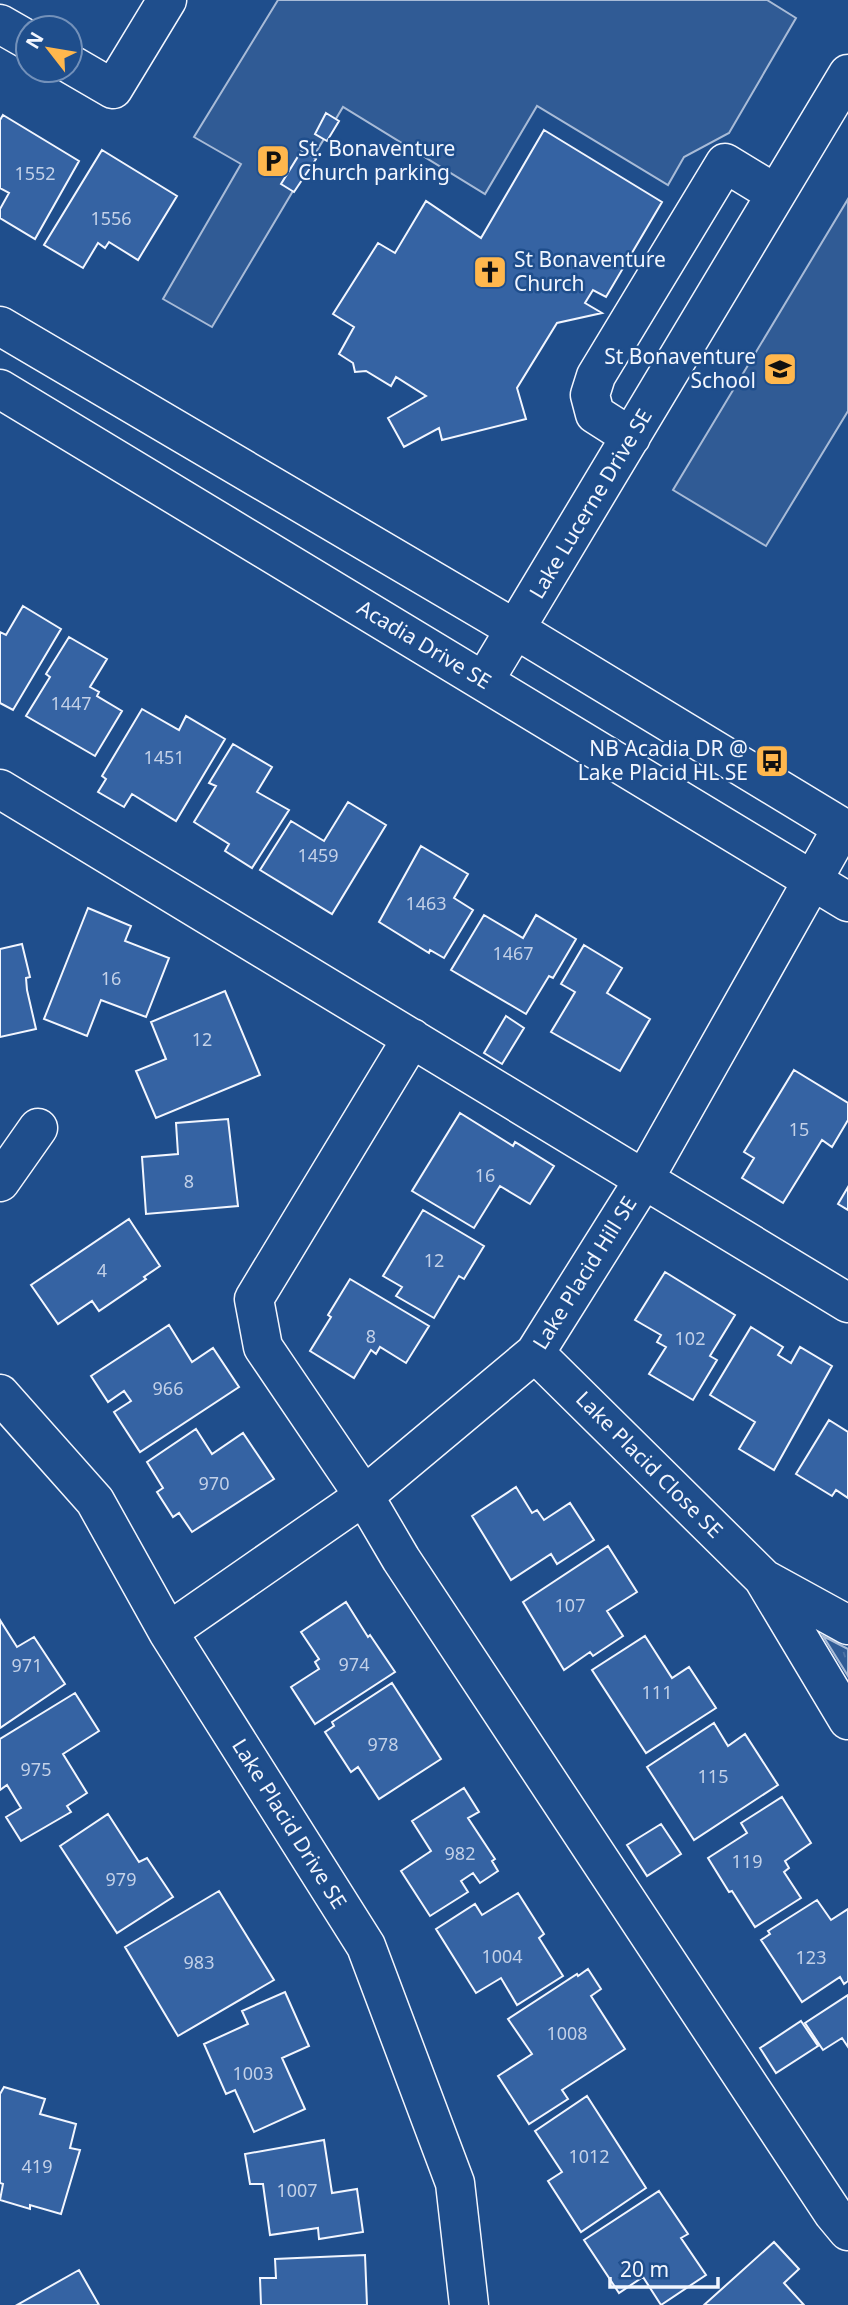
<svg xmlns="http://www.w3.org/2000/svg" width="848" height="2305" font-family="'Noto Sans',sans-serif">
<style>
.park{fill:url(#park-tufts);stroke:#a8bbd7;stroke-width:2}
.built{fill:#305b95;stroke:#a8bbd7;stroke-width:2}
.building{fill:#3563a3;stroke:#f2f6ff;stroke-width:2}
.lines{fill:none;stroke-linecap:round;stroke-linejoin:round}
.minor-casing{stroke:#f2f6ff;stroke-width:41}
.minor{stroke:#1f4e8c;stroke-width:38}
.labels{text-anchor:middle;stroke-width:5;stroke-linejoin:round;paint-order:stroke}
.number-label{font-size:18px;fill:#c3d1e8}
.poi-label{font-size:21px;fill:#f2f6ff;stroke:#1f4e8c;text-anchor:start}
.street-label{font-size:21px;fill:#f2f6ff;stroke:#1f4e8c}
</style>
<defs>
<pattern id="park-tufts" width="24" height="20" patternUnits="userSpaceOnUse" patternTransform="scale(1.75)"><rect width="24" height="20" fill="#305b95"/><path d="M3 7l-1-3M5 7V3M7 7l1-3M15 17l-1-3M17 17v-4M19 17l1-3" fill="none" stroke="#4e73a5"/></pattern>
</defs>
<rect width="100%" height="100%" fill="#1f4e8c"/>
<path class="park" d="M823,1636L848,1649V1676Z"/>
<path class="built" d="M278,0H767L796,18L729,133L684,157L668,185L537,106L485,194L343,107L212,327L163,299L241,164L194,137Z
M848,199V411L766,546L673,490Z"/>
<path class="building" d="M326,113L339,121L327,141L315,134Z
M3,115L79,161L35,239L0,218V209L9,193L0,188V120Z
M544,130L662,202L606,297L593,290L585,303L602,313L557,323L517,388L526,419L442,440L439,428L404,447L388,418L426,396L396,377L391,386L366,371L355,372L353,363L339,354L354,327L333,314L378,243L395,253L426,201L481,238Z
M102,150L177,196L138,260L109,242L105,248L98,243L83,268L44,245Z
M302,150L316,159L294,192L281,184Z
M23,606L61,629L13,710L0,703V632L6,635Z
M69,637L107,659L90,687L99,692L97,696L122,711L95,756L26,716L50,677L46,674Z
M142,709L179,730L186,716L225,739L176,821L132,794L124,807L98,792L106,779L102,776Z
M233,744L272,767L257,792L289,810L252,868L225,851L229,844L194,822L216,786L209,783Z
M348,802L386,825L332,914L260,870L291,821L324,841Z
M421,846L468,874L454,898L473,910L444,958L430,950L429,953L379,922Z
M88,908L131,926L125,941L169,958L146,1017L101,1000L87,1036L44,1019Z
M484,915L523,938L536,915L576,939L553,978L549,976L526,1014L451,970Z
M22,944L30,977L26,978L27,990L36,1029L0,1037V949Z
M584,945L622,968L607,993L650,1019L620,1071L551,1032L575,992L561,984Z
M225,991L260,1075L156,1118L136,1071L166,1059L151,1022Z
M506,1016L524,1028L502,1064L484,1053Z
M794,1070L848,1103V1120L832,1147L822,1140L783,1203L742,1178L754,1158L744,1152Z
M460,1113L513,1146L515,1142L554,1166L530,1204L500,1186L474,1228L412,1191Z
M228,1119L238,1206L146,1214L142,1157L178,1154L176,1123Z
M848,1187V1210L838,1204Z
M423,1210L484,1246L464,1279L459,1276L434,1318L396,1296L402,1287L383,1276Z
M129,1219L160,1266L144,1277L146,1279L99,1311L92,1301L58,1324L31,1285Z
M665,1272L735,1315L710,1356L717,1360L693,1400L649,1374L666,1347L657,1342L661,1335L635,1320Z
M350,1279L429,1326L406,1363L380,1347L376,1354L371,1350L354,1378L310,1351L331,1317L328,1315Z
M169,1325L192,1362L213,1348L239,1387L140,1452L114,1412L131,1401L124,1391L108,1402L91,1376Z
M751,1327L783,1347L778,1355L791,1363L800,1347L832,1366L774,1470L739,1449L755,1422L710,1395Z
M829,1420L848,1432V1498L836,1490L832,1496L796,1474Z
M196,1429L212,1454L243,1433L274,1479L192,1532L179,1513L173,1517L157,1492L163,1488L147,1462Z
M516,1487L532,1513L537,1510L544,1520L570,1503L594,1540L557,1564L551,1554L511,1580L472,1516Z
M608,1546L637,1592L607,1611L623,1636L593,1656L590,1652L564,1670L523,1602Z
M346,1602L368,1637L370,1635L395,1672L315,1724L291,1687L319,1669L315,1662L319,1659L301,1632Z
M0,1620L17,1647L34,1637L65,1684L0,1728Z
M645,1636L672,1678L689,1667L716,1708L646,1753L592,1670Z
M392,1683L441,1759L379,1799L358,1767L351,1772L325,1732L334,1726L332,1722Z
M75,1693L99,1731L63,1754L87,1793L67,1806L71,1812L21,1841L6,1817L21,1808L7,1785L0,1790V1739Z
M714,1723L728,1746L745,1734L778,1785L694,1840L647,1767Z
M464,1788L479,1812L468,1818L493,1856L495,1859L492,1861L498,1871L480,1883L473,1873L461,1881L468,1892L430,1916L401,1871L431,1851L412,1821Z
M782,1797L811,1843L785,1861L789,1868L784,1872L801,1898L755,1927L732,1891L729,1892L708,1858L747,1833L741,1823Z
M108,1814L139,1862L147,1858L173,1897L117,1933L60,1846Z
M661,1824L681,1854L647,1876L627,1845Z
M219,1891L274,1980L178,2036L125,1947Z
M518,1893L544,1934L539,1938L563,1976L517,2005L501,1978L476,1993L436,1929L475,1904L482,1915Z
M817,1900L831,1920L848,1909V1981L844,1984L840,1977L802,2002L761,1940L770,1934L768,1931Z
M588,1969L601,1989L591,1996L625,2049L562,2090L568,2099L529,2124L498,2076L532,2054L508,2019L577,1974L578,1976Z
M285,1992L309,2046L282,2058L305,2109L254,2132L235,2090L226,2094L204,2044L248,2024L242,2011Z
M848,1995V2047L842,2038L823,2050L805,2023Z
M801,2021L818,2046L776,2073L760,2048Z
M4,2087L45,2099L40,2114L76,2124L70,2148L80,2150L61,2214L30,2205V2209L0,2200L3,2184L0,2183V2094Z
M587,2096L646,2188L581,2232L548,2181L562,2172L535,2131Z
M324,2140L332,2193L357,2189L363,2232L319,2239L318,2228L270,2235L263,2184H250L245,2154Z
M659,2191L688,2234L681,2238L706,2275L661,2305L643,2277L619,2293L584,2240Z
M774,2242L799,2269L784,2283L804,2305H704Z
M365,2255L367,2305H261L260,2278H276L275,2259Z
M79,2270L99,2305H17Z"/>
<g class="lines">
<g class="minor-casing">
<path id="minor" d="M0,24L28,40
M70,64L113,89L167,0
M0,326L515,629L848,831
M0,389L848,902
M631,437L595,414L590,395L596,376L725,163L776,194
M484,681L848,74
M0,789L848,1303
M412,1038L254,1299L263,1347L364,1496L401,1559L833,2213L848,2231
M0,1182L38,1128
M535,1353L763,1578L848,1720
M0,1394L95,1501L168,1632L366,1946L455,2183L469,2305
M764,1579L848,1625
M168,1632L364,1496L535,1353L643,1181L842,828"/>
</g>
<use href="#minor" class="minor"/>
</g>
<defs>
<g id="parking-square" transform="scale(1.75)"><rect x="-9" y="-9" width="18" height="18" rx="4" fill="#ffb74d" stroke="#1f4e8c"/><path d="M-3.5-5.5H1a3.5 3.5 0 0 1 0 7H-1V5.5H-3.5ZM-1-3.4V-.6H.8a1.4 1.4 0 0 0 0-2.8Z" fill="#111"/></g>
<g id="church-square" transform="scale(1.75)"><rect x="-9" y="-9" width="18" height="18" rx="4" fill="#ffb74d" stroke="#1f4e8c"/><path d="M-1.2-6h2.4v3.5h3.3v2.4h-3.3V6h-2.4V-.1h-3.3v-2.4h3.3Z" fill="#111"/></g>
<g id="school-square" transform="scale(1.75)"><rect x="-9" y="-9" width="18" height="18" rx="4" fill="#ffb74d" stroke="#1f4e8c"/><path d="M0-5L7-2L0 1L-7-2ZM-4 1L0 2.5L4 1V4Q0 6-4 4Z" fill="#111"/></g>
<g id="bus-square" transform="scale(1.75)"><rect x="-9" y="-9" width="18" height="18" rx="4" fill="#ffb74d" stroke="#1f4e8c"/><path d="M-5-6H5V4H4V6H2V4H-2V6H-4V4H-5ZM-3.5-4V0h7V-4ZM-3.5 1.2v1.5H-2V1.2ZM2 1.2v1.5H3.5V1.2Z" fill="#111"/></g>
</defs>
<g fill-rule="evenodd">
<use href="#parking-square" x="273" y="161"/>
<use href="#church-square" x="490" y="272"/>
<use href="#school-square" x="780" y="369"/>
<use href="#bus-square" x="772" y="761"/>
</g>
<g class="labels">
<g class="number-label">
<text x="35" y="180">1552</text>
<text x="111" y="225">1556</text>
<text x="71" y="710">1447</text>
<text x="164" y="764">1451</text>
<text x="318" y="862">1459</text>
<text x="426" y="910">1463</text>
<text x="513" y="960">1467</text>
<text x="111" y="985">16</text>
<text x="202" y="1046">12</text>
<text x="799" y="1136">15</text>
<text x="485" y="1182">16</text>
<text x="189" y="1188">8</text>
<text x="434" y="1267">12</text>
<text x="102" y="1277">4</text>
<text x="371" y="1343">8</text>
<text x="690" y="1345">102</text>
<text x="168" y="1395">966</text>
<text x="214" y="1490">970</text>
<text x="570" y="1612">107</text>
<text x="354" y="1671">974</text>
<text x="27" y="1672">971</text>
<text x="657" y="1699">111</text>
<text x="383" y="1751">978</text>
<text x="36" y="1776">975</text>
<text x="713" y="1783">115</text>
<text x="460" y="1860">982</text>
<text x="747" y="1868">119</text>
<text x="121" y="1886">979</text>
<text x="502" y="1963">1004</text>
<text x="811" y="1964">123</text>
<text x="199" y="1969">983</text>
<text x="567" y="2040">1008</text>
<text x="253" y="2080">1003</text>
<text x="589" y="2163">1012</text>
<text x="37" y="2173">419</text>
<text x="297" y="2197">1007</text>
</g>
<g class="poi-label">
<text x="298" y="156">St. Bonaventure<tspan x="298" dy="24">Church parking</tspan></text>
<text x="514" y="267">St Bonaventure<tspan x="514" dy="24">Church</tspan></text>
<text x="756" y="364" text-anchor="end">St Bonaventure<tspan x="756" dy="24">School</tspan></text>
<text x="748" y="756" text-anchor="end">NB Acadia DR @<tspan x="748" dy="24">Lake Placid HL SE</tspan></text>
</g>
<g class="street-label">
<text transform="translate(591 504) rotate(-59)" y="7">Lake Lucerne Drive SE</text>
<text transform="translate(424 645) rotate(31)" y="7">Acadia Drive SE</text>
<text transform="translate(585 1273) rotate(-58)" y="7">Lake Placid Hill SE</text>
<text transform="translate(649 1465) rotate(45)" y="7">Lake Placid Close SE</text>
<text transform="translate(289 1824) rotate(58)" y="7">Lake Placid Drive SE</text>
</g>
</g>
<g transform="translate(49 49) rotate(301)"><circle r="33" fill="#1f4e8c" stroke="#7391ba" stroke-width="2"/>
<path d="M0-5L12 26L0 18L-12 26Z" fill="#ffb74d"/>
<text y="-10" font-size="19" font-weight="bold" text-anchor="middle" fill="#f2f6ff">N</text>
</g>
<path d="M610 2277v10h108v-10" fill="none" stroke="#f2f6ff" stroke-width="3.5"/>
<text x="620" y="2277" font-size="21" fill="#f2f6ff" stroke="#1f4e8c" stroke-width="5" paint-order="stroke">20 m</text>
</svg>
